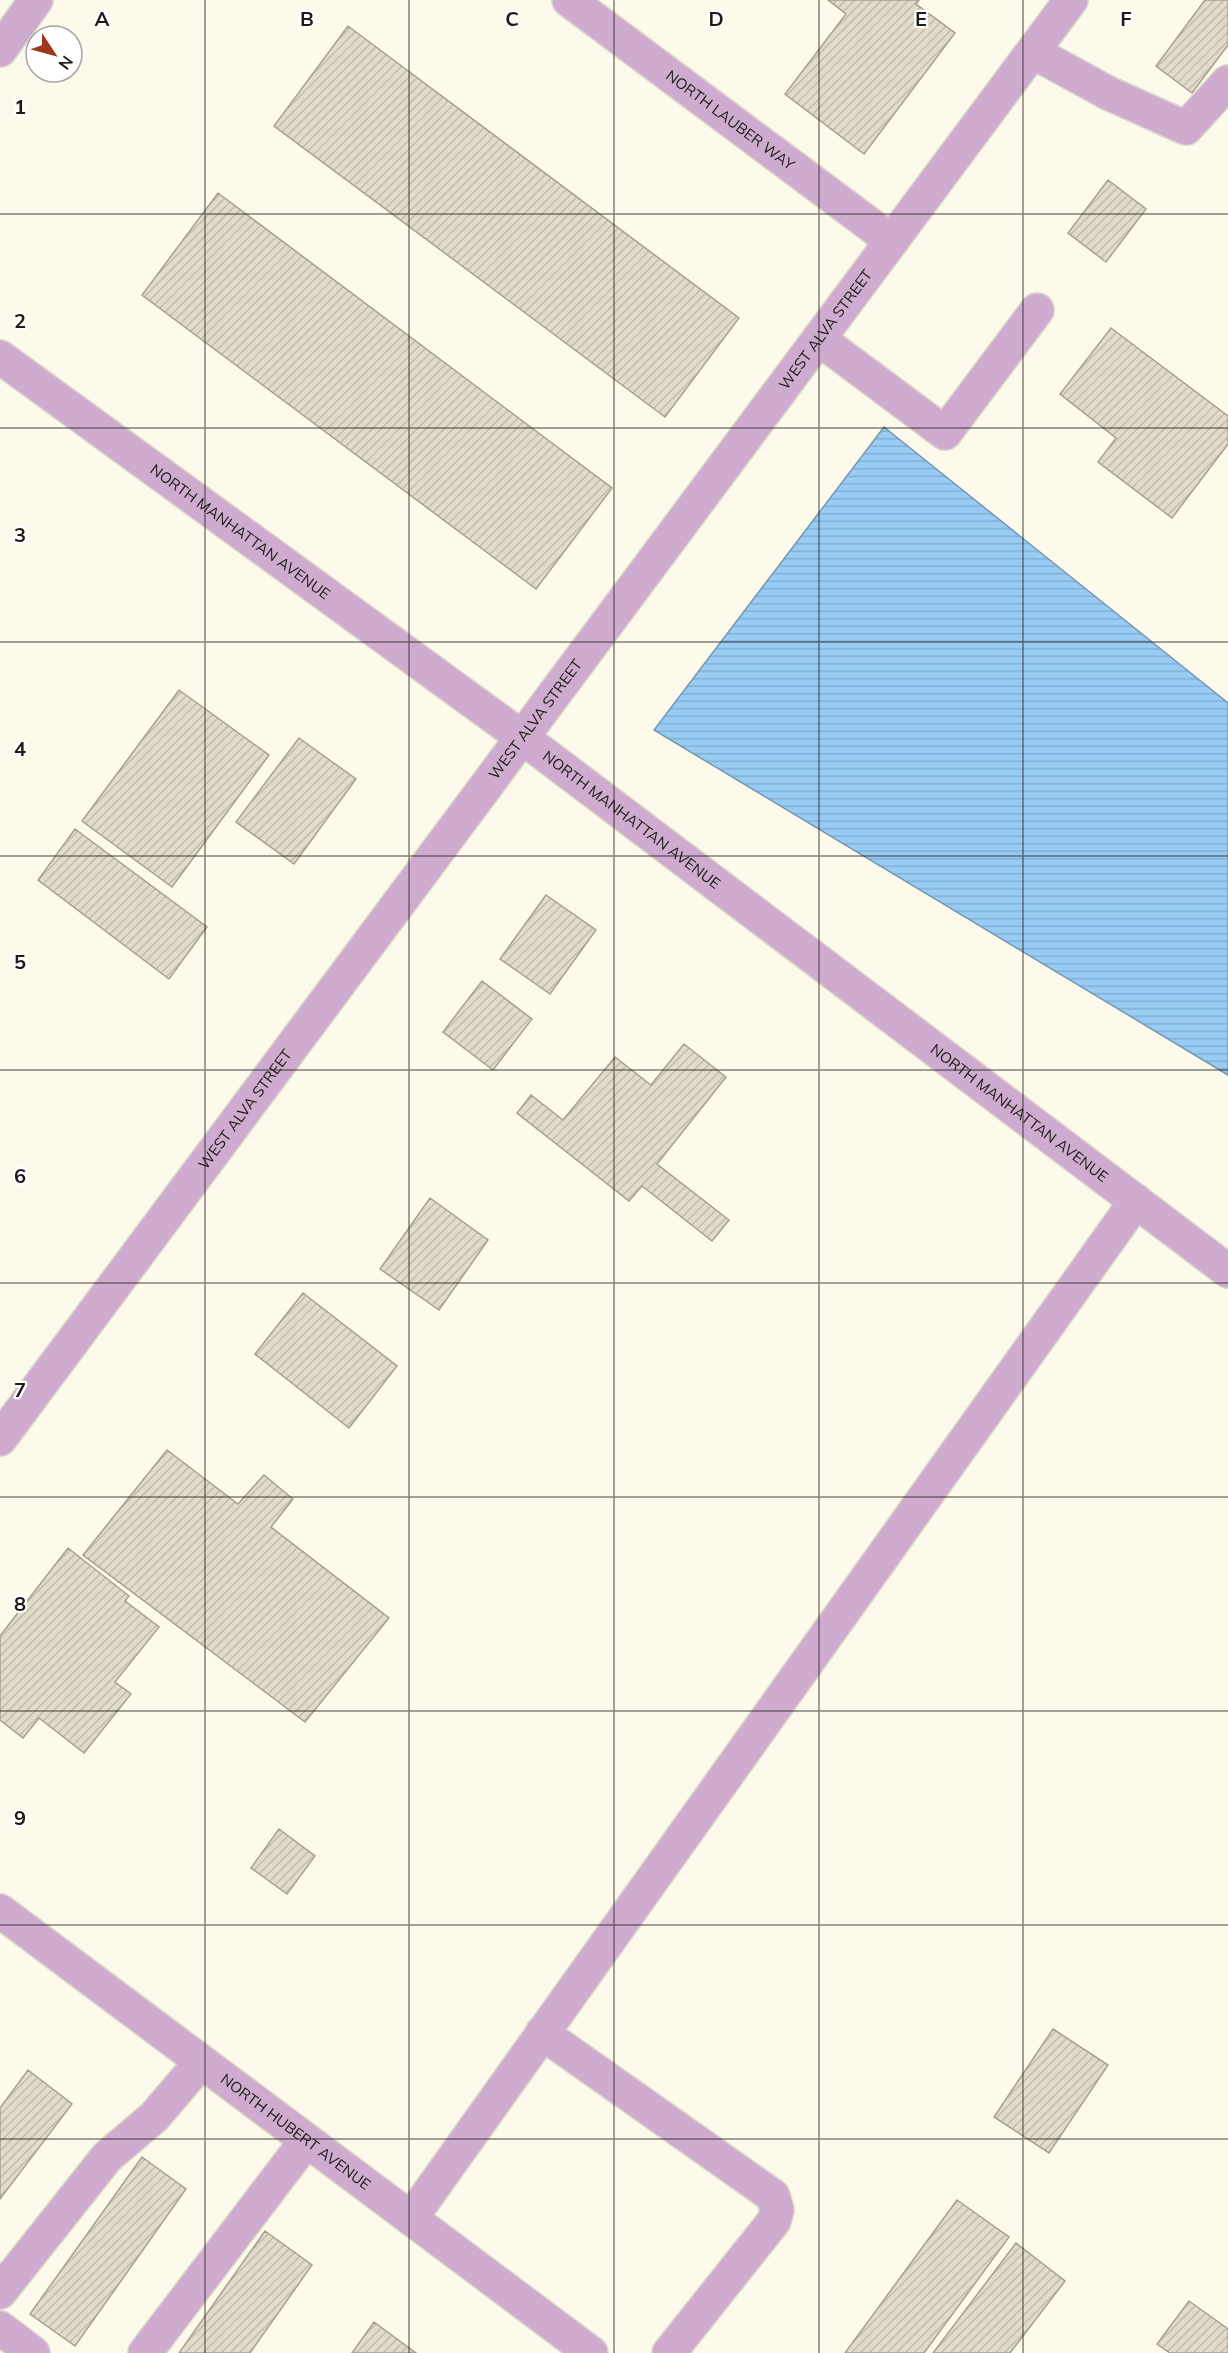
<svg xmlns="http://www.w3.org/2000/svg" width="1228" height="2353" font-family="Mulish,sans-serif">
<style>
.water{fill:url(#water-rules);stroke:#7497b2;stroke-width:1.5}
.building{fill:url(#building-hatch);stroke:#a6a08f;stroke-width:1.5}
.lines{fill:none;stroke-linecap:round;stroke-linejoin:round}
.minor-casing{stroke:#dad6c9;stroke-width:36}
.minor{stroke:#cfaccf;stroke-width:33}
.grid{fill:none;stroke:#1d1b15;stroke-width:1.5;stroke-opacity:0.55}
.labels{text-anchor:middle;stroke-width:4.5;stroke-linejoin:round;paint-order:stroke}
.street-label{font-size:15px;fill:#1d1b15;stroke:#fff}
.grid-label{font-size:20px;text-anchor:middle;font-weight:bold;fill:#1d1b15;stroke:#fff;stroke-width:4.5;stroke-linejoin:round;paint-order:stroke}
</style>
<defs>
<pattern id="water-rules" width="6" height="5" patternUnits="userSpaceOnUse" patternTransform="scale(1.5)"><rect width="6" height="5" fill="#99ccf5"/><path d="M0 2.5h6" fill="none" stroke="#83afd1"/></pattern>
<pattern id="building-hatch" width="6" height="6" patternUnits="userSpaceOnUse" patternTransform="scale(1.5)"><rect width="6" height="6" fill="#e1dcc9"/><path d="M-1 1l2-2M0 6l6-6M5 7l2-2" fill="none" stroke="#c1bcac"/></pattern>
</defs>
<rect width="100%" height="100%" fill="#fefaeb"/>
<path class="water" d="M884,427L1228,703V1075L654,730Z"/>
<path class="building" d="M828,0H919L916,4L955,33L864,154L785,94L846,14Z
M1205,0H1228V45L1192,93L1156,66Z
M348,26L739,318L665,417L274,126Z
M1108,180L1146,209L1106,262L1068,233Z
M218,193L612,488L536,589L142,295Z
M1111,328L1228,416V444L1172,518L1098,462L1116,438L1060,394Z
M179,690L269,755L172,887L82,821Z
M299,738L356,779L294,864L236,822Z
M75,829L207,927L169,979L38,880Z
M546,895L596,930L550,994L500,959Z
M482,981L532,1019L493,1070L443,1032Z
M684,1044L726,1077L657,1164L729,1220L712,1241L642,1186L629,1201L517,1113L531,1095L563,1120L615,1057L651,1085Z
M430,1198L488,1240L439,1310L380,1269Z
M303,1293L397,1366L349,1428L255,1354Z
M167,1450L238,1504L264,1475L293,1499L271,1527L389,1618L305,1722L83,1555Z
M68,1548L129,1596L125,1601L159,1627L115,1682L131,1694L84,1753L39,1718L23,1738L0,1720V1636Z
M279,1829L315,1856L287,1894L251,1868Z
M1053,2029L1108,2065L1049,2153L994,2117Z
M28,2070L72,2104L0,2199V2108Z
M142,2157L186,2189L75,2346L30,2314Z
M957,2200L1009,2237L924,2353H845Z
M265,2231L312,2265L250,2353H179Z
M1016,2243L1065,2281L1010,2353H933Z
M1189,2301L1228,2329V2353H1170L1157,2344Z
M374,2322L416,2353H352Z"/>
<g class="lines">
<g class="minor-casing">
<g id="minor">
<path id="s1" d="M569,0L892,241"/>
<path d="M0,50L36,0"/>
<path d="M1033,52L1108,93L1186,128L1228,82"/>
<path d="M819,339L945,433L1037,310"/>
<path id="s2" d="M0,357L523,738L1228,1271"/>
<path id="s3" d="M0,1439L1071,0"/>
<path id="s4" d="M0,1911L591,2353"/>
<path d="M542,2033L773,2196L777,2210L774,2221L669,2353"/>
<path d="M411,2218L1136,1201"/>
<path d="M0,2292L107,2157L154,2117L201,2062"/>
<path d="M0,2328L33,2353"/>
<path d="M145,2353L306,2141"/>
</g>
</g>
<use href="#minor" class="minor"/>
</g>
<path class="grid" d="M205,0V2353M409,0V2353M614,0V2353M819,0V2353M1023,0V2353M0,214H1228M0,428H1228M0,642H1228M0,856H1228M0,1070H1228M0,1283H1228M0,1497H1228M0,1711H1228M0,1925H1228M0,2139H1228"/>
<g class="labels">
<g class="street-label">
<text dy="5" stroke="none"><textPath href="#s1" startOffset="201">NORTH LAUBER WAY</textPath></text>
<text dy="5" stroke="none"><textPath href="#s3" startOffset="1383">WEST ALVA STREET</textPath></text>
<text dy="5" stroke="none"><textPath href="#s2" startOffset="297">NORTH MANHATTAN AVENUE</textPath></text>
<text dy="5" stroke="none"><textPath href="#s3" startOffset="897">WEST ALVA STREET</textPath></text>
<text dy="5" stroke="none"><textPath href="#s2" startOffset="783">NORTH MANHATTAN AVENUE</textPath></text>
<text dy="5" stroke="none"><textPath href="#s3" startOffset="411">WEST ALVA STREET</textPath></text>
<text dy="5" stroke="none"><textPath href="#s2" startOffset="1269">NORTH MANHATTAN AVENUE</textPath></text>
<text dy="5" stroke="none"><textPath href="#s4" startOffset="369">NORTH HUBERT AVENUE</textPath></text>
</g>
</g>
<g class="grid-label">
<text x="102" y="26">A</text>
<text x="307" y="26">B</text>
<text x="512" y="26">C</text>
<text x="716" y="26">D</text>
<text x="921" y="26">E</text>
<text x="1126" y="26">F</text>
<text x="20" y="114">1</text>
<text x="20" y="328">2</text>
<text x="20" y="542">3</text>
<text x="20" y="756">4</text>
<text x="20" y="969">5</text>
<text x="20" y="1183">6</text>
<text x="20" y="1397">7</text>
<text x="20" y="1611">8</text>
<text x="20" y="1825">9</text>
</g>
<g transform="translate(54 54) rotate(126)"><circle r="28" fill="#ffffff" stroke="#a5a4a1" stroke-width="1.5"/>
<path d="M0-4.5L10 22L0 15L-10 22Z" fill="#9e361a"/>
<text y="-9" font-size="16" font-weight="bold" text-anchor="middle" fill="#1d1b15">N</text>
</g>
</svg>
